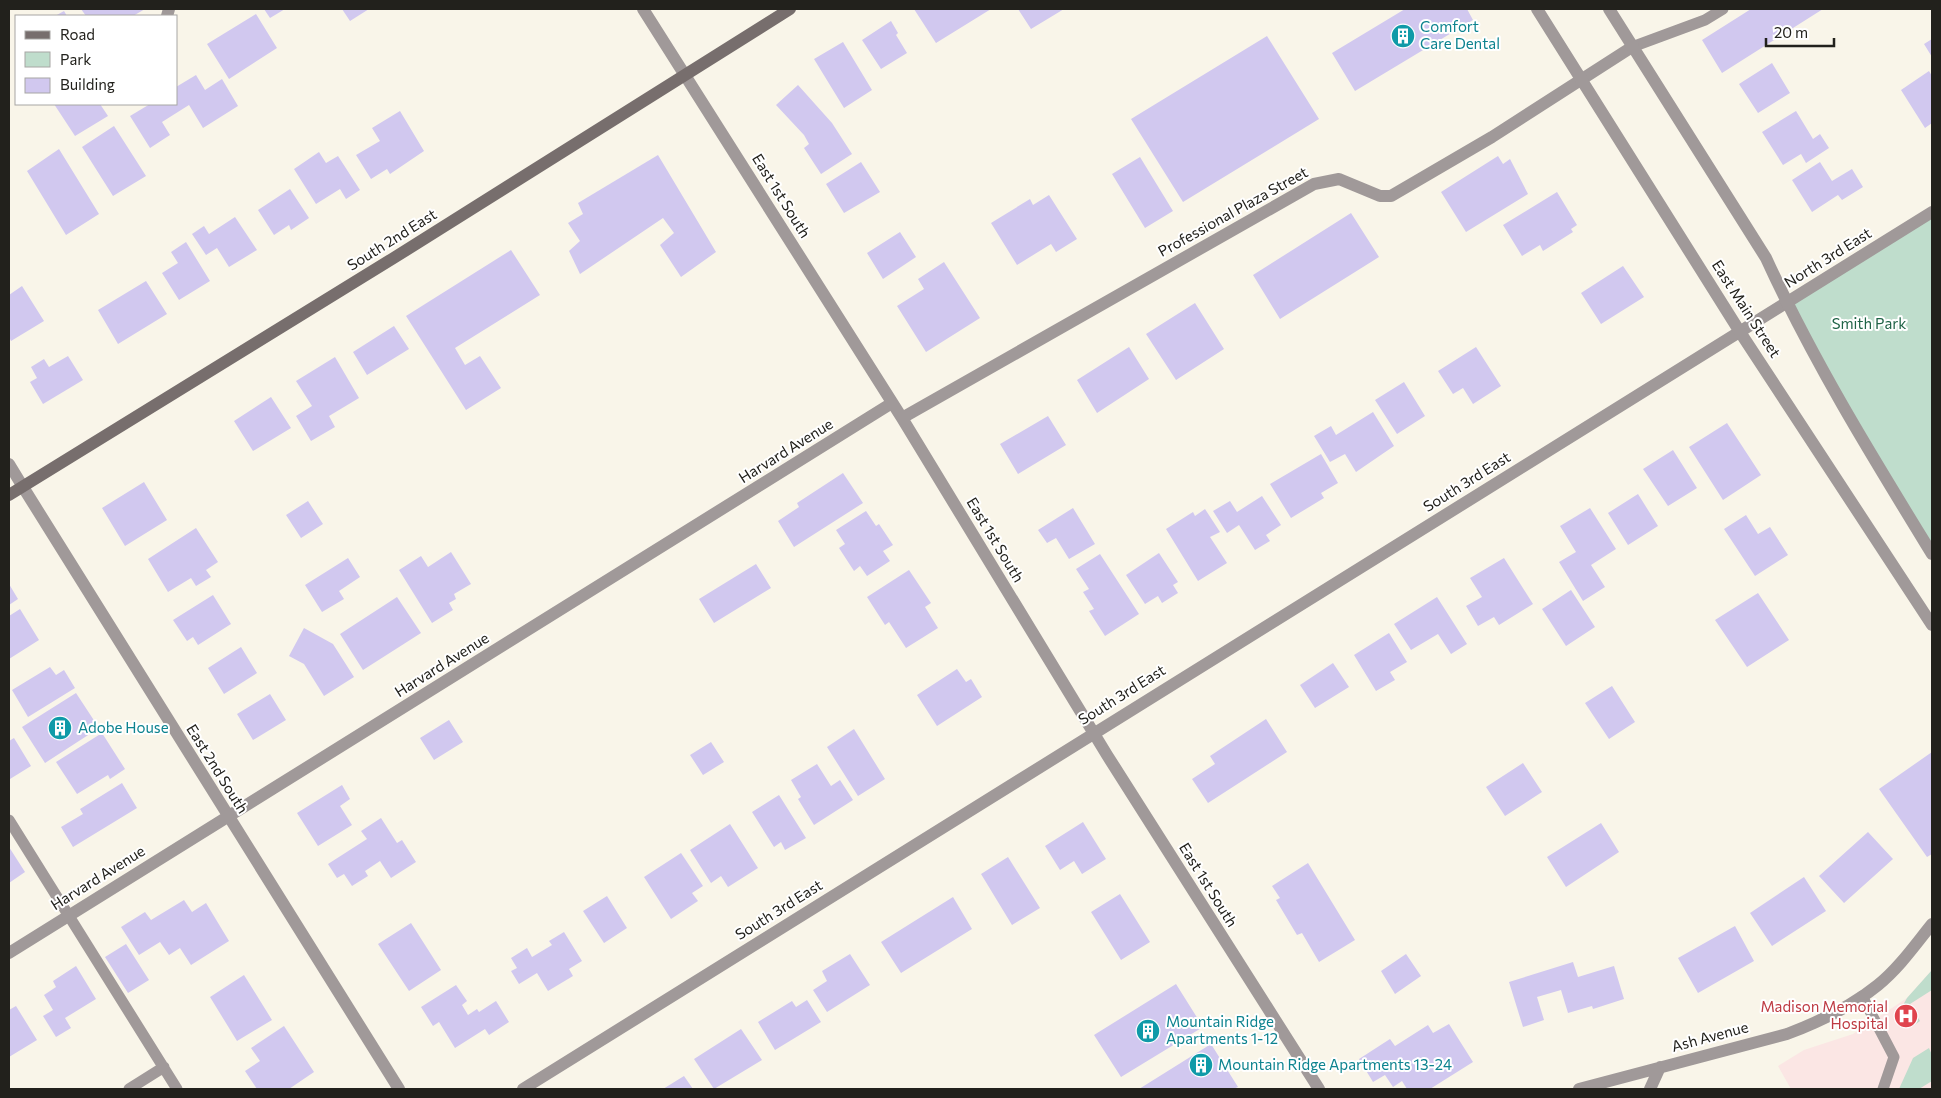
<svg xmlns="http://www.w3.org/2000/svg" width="1941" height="1098" font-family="Commissioner,sans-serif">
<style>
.medical{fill:#fbe6e4}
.green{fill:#bfddcc}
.building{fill:#d1c8ef}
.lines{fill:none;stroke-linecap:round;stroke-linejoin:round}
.service{stroke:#a09999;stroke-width:11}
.minor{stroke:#a09999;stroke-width:12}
.tertiary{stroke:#a09999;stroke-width:12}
.secondary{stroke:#776e6d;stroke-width:12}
.labels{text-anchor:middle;stroke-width:4;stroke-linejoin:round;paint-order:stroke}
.culture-label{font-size:15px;fill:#0d838f;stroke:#fff;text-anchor:start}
.street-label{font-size:15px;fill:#22211c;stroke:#fff}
.park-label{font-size:15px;fill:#1f6346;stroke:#fff}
.health-label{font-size:15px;fill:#be3a42;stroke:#fff;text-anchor:end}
</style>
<rect width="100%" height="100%" fill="#f9f5e9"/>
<path class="medical" d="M1932,970V1089H1791L1778,1066L1804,1050L1853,1034L1907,998Z"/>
<path class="green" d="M1932,212V554L1787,303Z
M1932,970V990L1910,1004L1920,1021L1913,1026L1907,1021L1902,1007L1907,998Z
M1929,1048L1932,1055V1081L1919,1089H1899L1913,1058Z"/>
<path class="building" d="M81,9H145L133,16H86Z
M264,9H285L270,18Z
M342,9H369L350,21Z
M914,9H991L936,43Z
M1018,9H1064L1031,29Z
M1405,9H1467L1473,20L1355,91L1332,53Z
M1751,9H1823L1722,73L1702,40Z
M64,11L67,16H55Z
M256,14L277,48L229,79L207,44Z
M891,21L898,33L896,35L907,53L881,69L862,40Z
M1267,36L1319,119L1183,202L1131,119Z
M1932,39V57L1924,44Z
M843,42L872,90L844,108L814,59Z
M1772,63L1790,93L1758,113L1739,84Z
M1929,71L1932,76V123L1925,128L1901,90Z
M196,75L205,90L222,79L238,106L203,128L189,105L162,122L170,135L150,148L130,116L150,104H176V87Z
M798,85L832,123L852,154L821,174L804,148L809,144L804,135L776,105Z
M54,104H100L108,116L75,136Z
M400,111L424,151L390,174L387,169L371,179L356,155L380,141L372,128Z
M1796,111L1813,139L1820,134L1829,148L1806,163L1801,154L1783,165L1762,132Z
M114,126L146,176L113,196L82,147Z
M59,149L99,214L66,235L27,171Z
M319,152L326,163L338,156L360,190L346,199L340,189L316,204L294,169Z
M658,155L716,252L681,277L660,245L674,233L663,218L580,274L569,251L580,241L568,223L583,214L578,203Z
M1498,156L1503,164L1510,159L1528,194L1466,232L1441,192Z
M1140,157L1173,211L1145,228L1112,174Z
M861,162L880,192L844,213L826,184Z
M1820,162L1832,181L1852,169L1863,187L1842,200L1838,195L1812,212L1792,180Z
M290,189L309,218L291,230L289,225L274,235L258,210Z
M1557,192L1577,225L1571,229L1573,232L1543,251L1540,245L1522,256L1503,225Z
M1049,195L1077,239L1056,252L1051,244L1017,265L991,223L1030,199L1033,205Z
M1351,213L1379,257L1280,319L1253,275Z
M235,217L257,250L229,267L217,248L206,255L192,234L204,226L209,234Z
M900,232L916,257L883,279L867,253Z
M186,242L210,281L179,300L162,273L178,263L171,252Z
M511,250L540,295L455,348L465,365L480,356L501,388L466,410L406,316Z
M944,262L980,318L926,352L897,306L924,289L918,279Z
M1623,266L1644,297L1601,324L1581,293Z
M146,281L167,314L118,344L98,310Z
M22,286L44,321L11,341L9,337V295Z
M1195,303L1224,349L1176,380L1146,334Z
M394,326L409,349L367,375L353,352Z
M1129,347L1149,379L1097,413L1077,380Z
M1476,347L1501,386L1473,404L1463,388L1453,394L1438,371Z
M68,356L83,380L43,404L30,382L37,378L31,367L44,359L49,367Z
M335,357L359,398L329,416L335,427L311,441L296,416L312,406L296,381Z
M1404,382L1425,416L1397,434L1375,400Z
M271,397L291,428L253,451L234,421Z
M1373,412L1394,446L1356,472L1345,454L1330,462L1314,436L1331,426L1336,435Z
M1048,416L1066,445L1018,474L1000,444Z
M1727,423L1761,475L1723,500L1689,447Z
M1673,450L1697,488L1668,506L1643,469Z
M1321,454L1338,483L1321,493L1324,498L1291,518L1270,484Z
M843,473L863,503L794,547L778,521L799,507L797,503Z
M144,482L167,520L125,546L102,508Z
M1638,494L1658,526L1628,545L1608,513Z
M1262,496L1281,525L1266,535L1270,541L1255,550L1239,525L1227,533L1213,511L1230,501L1237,512Z
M308,501L323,524L301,538L286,515Z
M1073,508L1095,544L1069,559L1056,538L1047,543L1038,530Z
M1590,508L1616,549L1591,565L1605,587L1583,601L1559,562L1576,552L1560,526Z
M1205,509L1220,532L1210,537L1227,563L1198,581L1166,529L1193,512L1195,516Z
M866,511L876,526L879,524L893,545L883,551L890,561L867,576L860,566L854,571L839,548L845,544L836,530Z
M1746,515L1758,534L1770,527L1788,555L1755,576L1724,529Z
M196,528L218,562L206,570L211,577L196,586L191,578L168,592L148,559Z
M451,552L471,584L454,594L456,599L449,603L453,610L432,623L399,570L421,556L428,567Z
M1159,553L1178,582L1173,585L1178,593L1162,603L1158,596L1145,604L1126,575Z
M1100,554L1139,614L1105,636L1089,611L1094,609L1083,592L1089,589L1076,569Z
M348,558L360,577L339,591L344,599L322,612L305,585Z
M1504,558L1533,604L1499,625L1494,617L1478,626L1466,606L1482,597L1470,578Z
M756,564L771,588L714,623L699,599Z
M909,570L931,603L925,607L938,628L906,648L889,622L885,625L867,597Z
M9,584L18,599L9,605Z
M1571,590L1595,627L1566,646L1542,609Z
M1758,593L1789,640L1747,667L1715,620Z
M213,595L231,624L198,645L193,637L187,641L173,620Z
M397,597L421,633L363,670L340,634Z
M1437,597L1467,644L1451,654L1438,634L1411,650L1394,624Z
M20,609L39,640L9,659V616Z
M304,628L333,644L354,677L324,696L304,664L289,656Z
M1389,633L1407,662L1390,672L1395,680L1376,691L1354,655Z
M241,647L257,673L224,694L208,668Z
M1333,663L1349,687L1315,708L1300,685Z
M50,667L56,675L64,670L75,688L28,717L12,690Z
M957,669L966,682L971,679L982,697L937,726L917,695Z
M1612,686L1635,722L1609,739L1585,703Z
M76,693L99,728L45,763L22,727Z
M270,694L286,720L253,740L237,714Z
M1266,719L1287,752L1208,803L1192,779L1215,764L1210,756Z
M449,720L463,742L434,760L420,738Z
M854,729L885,779L858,796L827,747Z
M102,733L125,769L110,779L108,775L77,794L56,762Z
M14,738L31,766L10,779L9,741Z
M711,742L724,762L703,775L690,755Z
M1932,752V854L1927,857L1879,789Z
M1523,763L1542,792L1505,816L1486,787Z
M817,764L831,786L840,780L853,800L814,825L798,799L801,797L791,780Z
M122,783L137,808L73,847L61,827L83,814L80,809Z
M342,785L350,799L340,806L352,825L318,846L297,813Z
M779,795L806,838L785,850L781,842L774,847L752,812Z
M381,818L397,843L402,840L416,862L391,878L380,861L365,871L368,876L352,886L344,874L337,878L328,864L367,839L361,831Z
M1083,822L1106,859L1082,874L1074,861L1060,870L1045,846Z
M1601,823L1619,852L1566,887L1547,857Z
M730,824L758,868L728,887L721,876L711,883L690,850Z
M1868,832L1893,859L1844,903L1819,876Z
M9,847L25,872L9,883Z
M681,853L703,886L692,893L698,901L671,919L644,877Z
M1008,857L1040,908L1012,925L981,874Z
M1308,863L1355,940L1319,962L1302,933L1297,935L1276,900L1280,898L1272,886Z
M1804,877L1826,911L1772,946L1750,913Z
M1120,894L1150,942L1121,960L1091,912Z
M607,896L627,928L604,943L583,911Z
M953,897L972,929L901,973L881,942Z
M184,900L192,912L206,903L229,941L191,965L180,948L169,955L160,942L139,955L121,927L145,912L151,920Z
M411,923L441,970L409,991L378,944Z
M1735,926L1754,961L1698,993L1678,958Z
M564,932L582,961L569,969L573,976L548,991L537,973L519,984L511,971L517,968L511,958L527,948L532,957L552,945L549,941Z
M126,944L149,980L128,993L105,957Z
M850,954L870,985L827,1012L813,990L827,981L822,971Z
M1406,954L1421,976L1395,994L1381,971Z
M1573,962L1578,977L1614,966L1624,999L1593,1009L1592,1006L1568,1013L1561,990L1537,997L1544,1020L1523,1027L1509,982Z
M76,966L96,999L65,1018L71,1028L56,1037L43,1016L53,1010L44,995L56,987L53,981Z
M244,975L272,1020L237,1041L210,997Z
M1176,984L1203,1027L1121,1077L1094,1035Z
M456,985L467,1001L462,1005L468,1015L477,1009L479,1012L496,1001L509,1022L489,1035L485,1029L455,1048L439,1022L433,1026L421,1007Z
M807,1000L821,1022L775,1050L758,1022L792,1001L796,1007Z
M16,1006L37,1040L9,1057V1010Z
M1449,1024L1473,1062L1430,1089H1407L1402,1081L1393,1087L1385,1075L1373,1082L1359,1059L1390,1039L1395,1046L1428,1025L1433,1033Z
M284,1026L314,1072L289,1089H257L245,1071L260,1061L251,1048Z
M741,1029L762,1060L714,1089L694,1059Z
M1211,1044L1238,1087L1233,1089H1139Z
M684,1076L693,1089H663Z"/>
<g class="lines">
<path class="service" d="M1632,47L1705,20L1723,9
M9,820L177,1089
M1862,996L1894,1057L1883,1089
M129,1089L164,1067"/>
<path class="minor" d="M643,9L902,418L1107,755L1319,1089
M167,16L169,9
M902,418L1314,184L1339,179L1380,196H1391L1492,137L1632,47
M23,487L399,1089
M9,953L892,403
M523,1089L1932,212
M1579,1089L1787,1034C1819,1022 1851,1007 1878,985C1899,968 1915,945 1932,924
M1650,1089L1660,1067"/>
<path class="tertiary" d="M1537,9L1740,332L1932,625
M1609,9L1766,258C1813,361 1873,458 1932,554
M9,464L23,487"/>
<path class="secondary" d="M9,495L392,259L790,9"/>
</g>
<defs>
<g id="building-disc" transform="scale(1.25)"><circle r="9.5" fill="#0f9aa8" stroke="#fff"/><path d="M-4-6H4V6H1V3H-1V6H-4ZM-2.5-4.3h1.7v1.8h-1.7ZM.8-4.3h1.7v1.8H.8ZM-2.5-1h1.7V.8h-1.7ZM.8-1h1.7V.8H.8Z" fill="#fff"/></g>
<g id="hospital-disc" transform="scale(1.25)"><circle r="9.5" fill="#e0444e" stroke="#fff"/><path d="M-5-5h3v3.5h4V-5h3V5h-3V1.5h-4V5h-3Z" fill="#fff"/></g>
</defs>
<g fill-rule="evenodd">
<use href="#building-disc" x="1403" y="36"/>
<use href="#building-disc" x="60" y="728"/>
<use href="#hospital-disc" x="1906" y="1016"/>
<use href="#building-disc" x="1148" y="1031"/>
<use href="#building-disc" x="1201" y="1065"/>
</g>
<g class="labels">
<g class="culture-label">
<text x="1420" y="32">Comfort<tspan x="1420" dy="17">Care Dental</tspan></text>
<text x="78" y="733">Adobe House</text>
<text x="1166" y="1027">Mountain Ridge<tspan x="1166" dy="17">Apartments 1-12</tspan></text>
<text x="1218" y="1070">Mountain Ridge Apartments 13-24</text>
</g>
<g class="street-label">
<text transform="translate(781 196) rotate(58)" y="5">East 1st South</text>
<text transform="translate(1233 212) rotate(-29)" y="5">Professional Plaza Street</text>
<text transform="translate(392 240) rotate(-32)" y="5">South 2nd East</text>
<text transform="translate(1828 258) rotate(-32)" y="5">North 3rd East</text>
<text transform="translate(1746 309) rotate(57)" y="5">East Main Street</text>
<text transform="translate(786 451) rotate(-32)" y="5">Harvard Avenue</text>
<text transform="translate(1467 482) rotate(-32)" y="5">South 3rd East</text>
<text transform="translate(995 540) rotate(59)" y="5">East 1st South</text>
<text transform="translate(442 665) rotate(-32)" y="5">Harvard Avenue</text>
<text transform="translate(1122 695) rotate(-32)" y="5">South 3rd East</text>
<text transform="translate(217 769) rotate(58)" y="5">East 2nd South</text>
<text transform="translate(98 878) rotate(-32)" y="5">Harvard Avenue</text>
<text transform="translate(1208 885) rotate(58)" y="5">East 1st South</text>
<text transform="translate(779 910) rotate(-32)" y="5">South 3rd East</text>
<text transform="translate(1710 1037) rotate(-15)" y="5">Ash Avenue</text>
</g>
<g class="park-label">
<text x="1869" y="329">Smith Park</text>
</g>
<g class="health-label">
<text x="1888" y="1012">Madison Memorial<tspan x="1888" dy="17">Hospital</tspan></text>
</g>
</g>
<rect width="1941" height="1098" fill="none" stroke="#22211c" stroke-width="20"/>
<rect x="15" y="15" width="162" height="90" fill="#ffffff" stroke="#a7a6a4"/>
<rect x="25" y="31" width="25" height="8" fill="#776e6d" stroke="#a7a6a4"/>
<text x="60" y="40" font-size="15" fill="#22211c">Road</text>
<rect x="25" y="52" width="25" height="15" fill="#bfddcc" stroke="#a7a6a4"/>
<text x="60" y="65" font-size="15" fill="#22211c">Park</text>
<rect x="25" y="78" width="25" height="15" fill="#d1c8ef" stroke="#a7a6a4"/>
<text x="60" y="90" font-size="15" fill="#22211c">Building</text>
<path d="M1766 38v8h68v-8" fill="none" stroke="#22211c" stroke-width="2.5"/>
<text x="1774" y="38" font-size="15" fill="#22211c" stroke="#ffffff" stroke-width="4" paint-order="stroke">20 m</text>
</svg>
